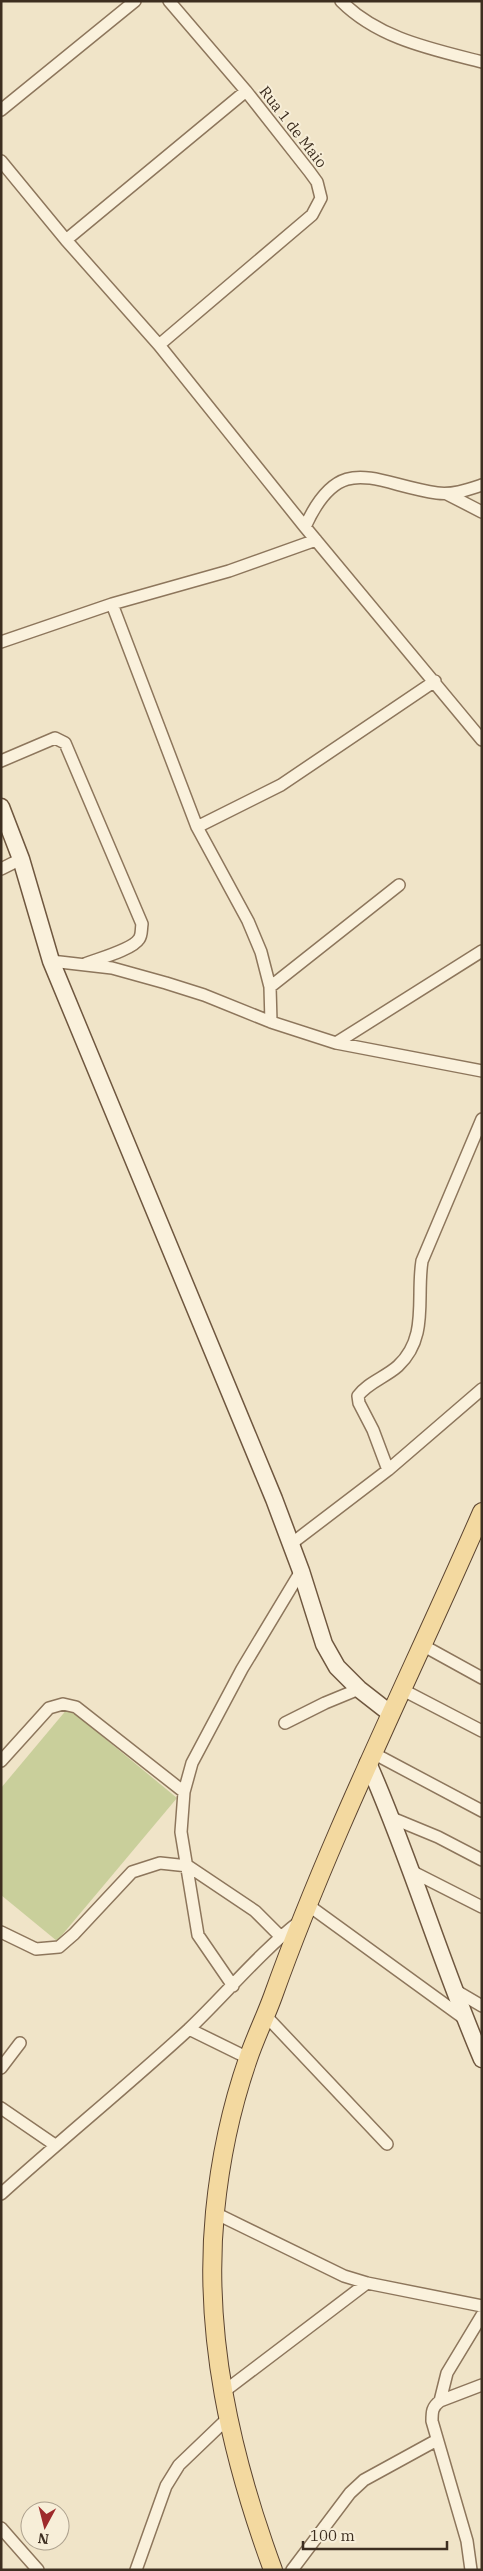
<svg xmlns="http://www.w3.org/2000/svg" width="483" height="2571" font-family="'IBM Plex Serif',serif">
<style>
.pitch{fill:#c9cf9b}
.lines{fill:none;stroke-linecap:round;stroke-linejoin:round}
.street-casing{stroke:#8d765c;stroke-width:14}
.secondary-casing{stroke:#6f573f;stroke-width:19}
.primary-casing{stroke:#5b4430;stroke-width:20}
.street{stroke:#faf1dc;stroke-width:11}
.secondary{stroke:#faf1dc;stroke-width:16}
.primary{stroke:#f3d9a0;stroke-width:18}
.labels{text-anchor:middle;stroke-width:4;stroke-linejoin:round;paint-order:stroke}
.street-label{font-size:15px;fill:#3d2e20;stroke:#f7eed8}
</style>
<rect width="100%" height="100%" fill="#f0e4c8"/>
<path class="pitch" d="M68,1708L177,1798L57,1941L1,1895V1788Z"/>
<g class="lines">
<g class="street-casing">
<path id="street" d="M341,1C379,39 432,49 482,62
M1,110L135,1
M1,161L66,240L159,345L305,527L482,740
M66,240L246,91
M159,345L312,215L321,198L317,182L309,171L246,91L169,1
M447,494L482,512
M305,527C340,449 374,484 437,493C453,495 467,490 482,485
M112,604L197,827L248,921L261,952L270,987L271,1022
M1,642L112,604L229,571L316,540
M1,761L55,738L65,743L142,924C141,930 142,935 139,939C132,950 97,959 85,964
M197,827L281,785L435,681
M1,869L21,859
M51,961L112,968L166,983L204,995L271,1022L336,1043L482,951
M270,987L399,885
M336,1043L482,1071
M388,1470L373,1430L359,1403L358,1396C367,1383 386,1377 398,1366C429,1337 416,1298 422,1261L482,1119
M291,1544L388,1470L482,1389
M424,1646L482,1678
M403,1690L482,1731
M285,1723L325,1703L359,1689
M373,1753L482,1811
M1,1761L49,1708L63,1704L76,1707L184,1792
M392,1818L438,1837L482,1860
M411,1871L482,1907
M308,1905L465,2019
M1,1932L36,1949L59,1947L74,1934L132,1872L160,1863L188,1866L255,1911L280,1936
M233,1986L198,1935L181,1832L184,1792L192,1763L242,1669L301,1571
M453,1989L482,2006
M266,2016L387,2144
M189,2029L248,2058
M1,2068L20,2043
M1,2108L55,2145
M1,2194C63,2138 127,2086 188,2030C226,1994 259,1953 300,1921
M215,2213L344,2276L367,2283L482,2306
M222,2393L367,2283
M440,2401L447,2373L482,2315
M1,2528L38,2570
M136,2570L166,2486L179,2465L227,2419
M292,2570L350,2493L364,2480L437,2440
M471,2570L467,2541L432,2421C432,2412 432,2407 440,2401L482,2385"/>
</g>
<g class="secondary-casing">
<path id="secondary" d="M1,807L21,859L51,961L274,1499L301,1571L324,1644L337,1667L359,1689L391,1714
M368,1763C411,1860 440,1961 482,2059"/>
</g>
<g class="primary-casing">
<path id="primary" d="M273,2570C231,2456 203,2335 215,2212C220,2161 231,2108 248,2059C255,2038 265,2018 273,1996C332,1831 412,1673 482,1512"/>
</g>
<use href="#street" class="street"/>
<use href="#secondary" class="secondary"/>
<use href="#primary" class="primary"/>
</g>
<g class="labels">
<g class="street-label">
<text transform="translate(293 127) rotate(52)" y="5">Rua 1 de Maio</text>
</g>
</g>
<rect width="483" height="2571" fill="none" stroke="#3d2e20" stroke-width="5"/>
<g transform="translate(45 2526) rotate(187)"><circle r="24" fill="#f7eed8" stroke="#ada18e"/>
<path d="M0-4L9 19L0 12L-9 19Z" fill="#9e2a2b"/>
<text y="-8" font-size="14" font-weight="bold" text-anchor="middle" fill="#3d2e20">N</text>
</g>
<path d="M303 2541v8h144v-8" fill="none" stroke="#3d2e20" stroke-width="2.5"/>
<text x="310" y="2541" font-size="15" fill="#3d2e20" stroke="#f7eed8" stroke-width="4" paint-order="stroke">100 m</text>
</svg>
